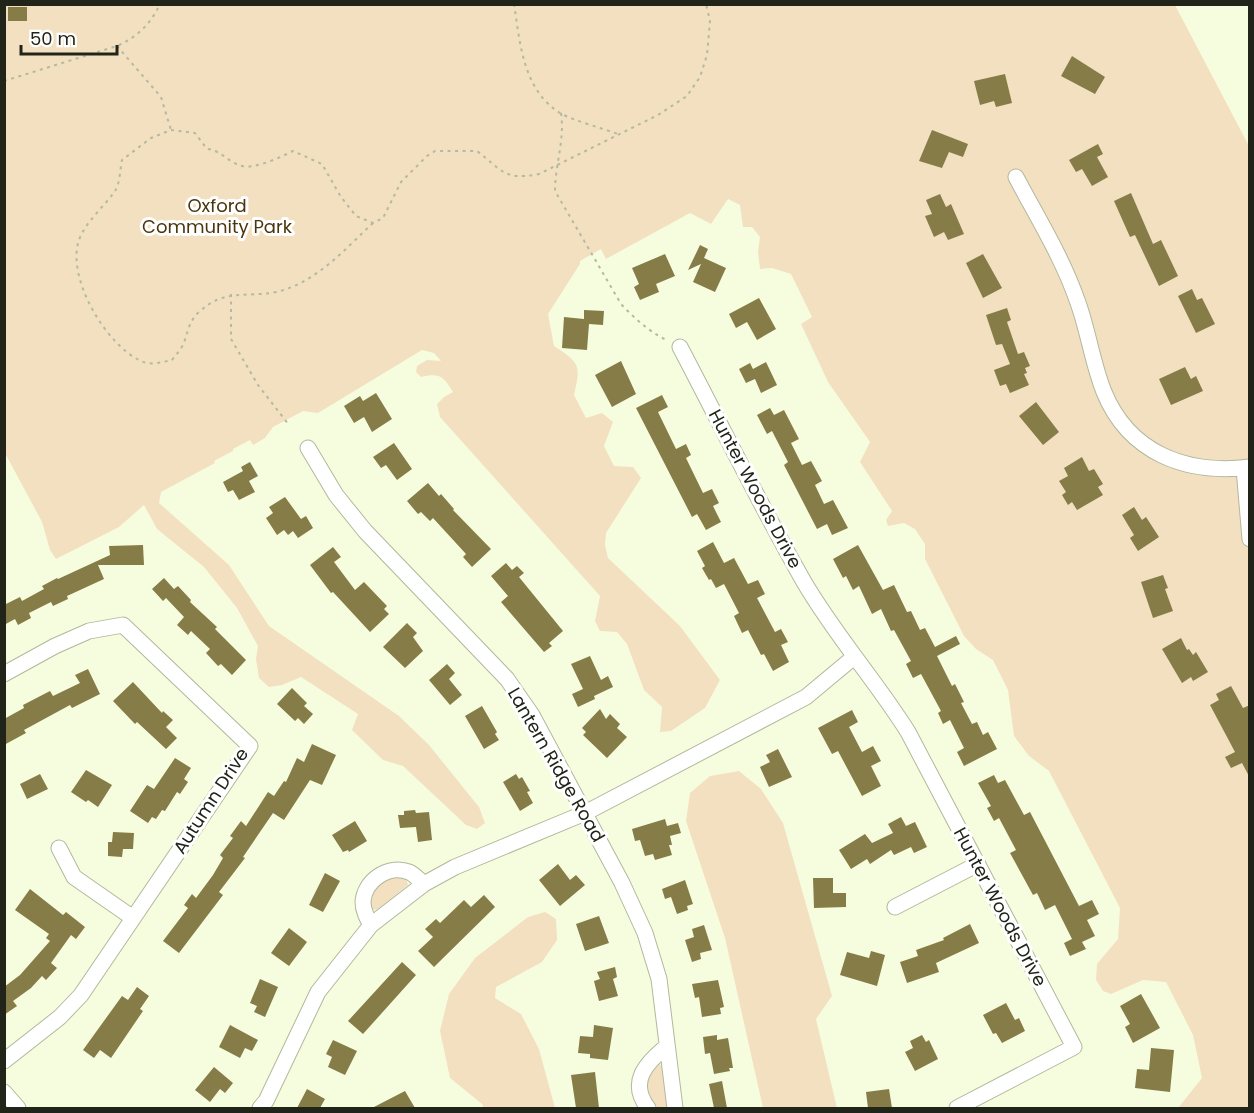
<svg xmlns="http://www.w3.org/2000/svg" width="1254" height="1113" font-family="Poppins,sans-serif">
<style>
.green{fill:#f3e0c0}
.building{fill:#867c47}
.lines{fill:none;stroke-linecap:round;stroke-linejoin:round}
.minor-casing{stroke:#b1b89b;stroke-width:17}
.path{stroke:#b4b9a1;stroke-width:2;stroke-dasharray:3 4.5;stroke-linecap:butt}
.minor{stroke:#fff;stroke-width:15}
.labels{text-anchor:middle;stroke-width:6;stroke-linejoin:round;paint-order:stroke}
.park-label{font-size:18px;fill:#4a350c;stroke:#fff}
.street-label{font-size:18px;fill:#212419;stroke:#fff}
</style>
<rect width="100%" height="100%" fill="#f6fddf"/>
<path class="green" d="M4,5H1175L1249,146V1108H1178L1202,1078L1193,1035L1166,982L1143,980L1111,994L1103,991L1096,980L1097,964L1118,939L1120,908L1049,771L1029,756L1014,736L1008,690L993,660L976,649L964,636L925,559V544L915,529L904,523L888,526L886,520L892,511L860,462L870,442L828,382L801,324L812,317L791,274L772,268L760,269L758,252L760,237L752,227H743L740,205L728,199L711,224L690,213L606,259L601,249L580,261V264L548,314L554,346C580,363 581,365 574,395L586,418L602,413L613,422L604,446L614,466L633,467L641,478L606,533L605,545L608,558L680,626L720,680L705,708L671,731L660,732L662,707L644,690L627,644L617,632L600,631L595,621L600,596L440,417L437,404L444,397L453,392C444,377 440,372 421,377L416,372L417,366L427,360L441,361L434,353L422,350L318,413L303,411L273,427L265,438L253,445L250,440L233,449V451L214,461L215,463L161,492L159,503L229,565L269,626L399,716L429,745L479,807L485,823L477,829L466,825L403,766L383,760L352,730L358,714L301,677L282,685L269,687L259,678L256,659L258,646L237,608L204,567L157,529L144,505L119,527L56,559L50,550L42,522L5,453Z
M739,771L761,789L783,823L832,996L816,1019L837,1108H763L725,938L686,821L690,793L710,776Z
M392,876L406,877L408,885L378,909L373,910L370,909C370,887 374,886 392,876Z
M545,912L556,919L557,940L542,962L496,987L495,998L521,1014L539,1049L555,1108H484L482,1104L450,1078L440,1031L449,994L475,958L528,917Z
M659,1063L663,1069L668,1108H655L647,1098L645,1077Z"/>
<path class="building" d="M8,7H27V21H8Z
M1072,56L1105,77L1095,94L1061,76Z
M1005,74L1012,103L996,107L994,101L980,105L974,81Z
M932,130L968,144L963,157L949,152L942,168L919,161Z
M1098,144L1103,154L1097,157L1108,177L1092,186L1082,169L1076,172L1069,160Z
M1131,193L1153,244L1161,240L1178,276L1159,286L1135,235L1130,237L1114,201Z
M940,194L946,207L951,204L964,234L948,240L944,232L934,237L925,216L932,214L926,200Z
M700,245L708,249L704,258L726,268L715,292L693,282L701,264L688,270Z
M665,254L675,276L656,284L659,292L640,300L634,287L639,284L632,268Z
M983,254L1002,288L983,298L966,263Z
M1192,289L1197,300L1202,298L1215,324L1196,333L1178,296Z
M759,298L776,329L757,340L747,322L736,328L729,314Z
M1007,308L1011,320L1007,322L1018,354L1024,352L1030,366L1025,368L1027,373L1024,374L1029,385L1010,393L1006,384L1000,386L994,370L1010,364L1002,344L996,345L986,315Z
M584,310L604,311L603,325L589,324L587,350L562,348L564,317L584,319Z
M621,361L636,394L612,407L595,375Z
M766,362L777,385L761,393L755,379L746,383L739,369L750,363L753,369Z
M1185,367L1191,379L1196,376L1203,391L1171,405L1159,379Z
M376,393L392,419L372,432L364,417L354,423L344,406L360,396L363,401Z
M662,395L668,407L658,412L676,449L686,444L691,455L686,458L703,493L712,489L719,503L713,506L721,522L706,530L697,514L692,517L636,408Z
M1036,402L1059,432L1043,445L1019,416Z
M770,408L774,415L784,410L799,439L791,443L802,465L811,461L822,481L815,485L824,504L833,500L848,528L832,535L827,524L817,529L784,465L788,462L772,431L767,434L757,415Z
M394,443L412,469L397,480L386,465L381,468L373,457Z
M1082,457L1089,471L1094,469L1103,484L1098,487L1103,495L1077,510L1072,502L1068,505L1062,495L1066,492L1059,481L1068,476L1064,468Z
M250,462L258,476L249,481L255,492L239,500L233,490L228,492L223,482L243,471L241,467Z
M428,483L439,496L441,494L454,509L453,510L491,549L472,567L463,557L466,554L433,518L430,521L421,512L418,514L407,501Z
M285,497L301,519L306,516L313,528L298,538L293,531L288,535L284,530L277,535L266,518L273,513L269,507Z
M1134,507L1142,520L1146,517L1159,537L1138,551L1130,538L1134,535L1122,515Z
M713,542L724,563L734,558L748,584L758,580L765,594L757,598L775,632L781,629L788,642L781,645L789,662L773,671L764,654L761,655L748,630L742,633L734,616L739,613L724,584L716,588L711,579L709,580L702,568L705,566L697,551Z
M143,545L144,565H98L104,579L67,596L68,599L53,606L51,602L29,613L31,618L18,625L15,619L4,625V605L20,597L22,601L44,589L42,586L57,578L58,579L110,555L109,546Z
M858,545L883,590L894,585L907,612L911,611L920,630L925,628L935,647L956,636L960,644L937,656L952,686L955,684L964,702L961,703L972,724L977,722L983,735L988,732L997,749L964,766L957,752L964,748L950,720L943,724L938,713L941,711L921,674L913,678L906,664L911,661L894,630L891,631L881,609L872,614L859,586L853,590L846,576L843,578L833,559Z
M333,547L341,557L334,562L355,590L364,582L387,606L384,609L389,614L370,632L333,592L331,593L310,565Z
M506,563L512,570L517,566L524,573L519,577L563,631L549,643L552,646L544,652L501,602L508,596L491,576Z
M1163,575L1168,588L1165,589L1173,611L1153,618L1141,582Z
M164,578L174,589L178,586L191,600L190,602L217,627L215,629L246,660L232,675L221,664L218,666L206,653L210,649L191,631L188,635L177,625L184,617L166,598L163,601L152,589Z
M407,623L417,633L413,637L423,651L405,668L383,647Z
M1181,638L1187,650L1189,649L1193,655L1196,652L1208,672L1193,681L1191,677L1182,683L1162,649Z
M590,656L601,680L608,676L613,687L594,696L595,699L578,707L572,694L583,689L571,664Z
M447,664L455,673L449,679L462,695L450,705L429,680Z
M88,669L100,694L72,708L70,705L24,730L26,733L4,745V719L24,708L23,705L50,691L53,696L80,683L75,675Z
M133,682L162,713L163,711L173,720L166,727L177,738L166,749L137,722L135,724L113,701Z
M1231,686L1243,708L1250,705V778L1242,763L1231,768L1225,757L1235,752L1210,705L1219,700L1216,694Z
M292,688L307,703L304,706L313,714L304,724L298,718L295,721L277,704Z
M482,706L497,732L495,734L499,740L484,749L465,716Z
M600,709L606,719L610,714L620,724L617,728L627,737L607,758L583,735L586,732L582,728Z
M852,710L858,722L849,727L862,752L873,746L881,761L871,766L881,786L862,796L838,751L832,754L818,728Z
M312,744L336,755L322,785L310,780L284,820L273,813L243,857L245,858L219,892L223,895L179,953L163,941L188,908L184,905L192,894L196,898L213,875L223,858L220,855L233,838L230,836L241,821L246,826L268,792L274,796L284,781L286,782L297,758L304,762Z
M778,749L792,777L769,787L760,767L770,762L766,755Z
M175,758L191,768L184,779L188,782L180,794L177,792L165,811L162,810L156,819L152,817L148,823L130,811L147,785L154,789Z
M86,770L112,785L98,807L88,800L86,802L71,792Z
M40,774L48,789L27,799L20,784Z
M516,774L519,779L522,777L530,791L527,792L533,803L520,811L503,782Z
M994,775L998,783L1005,780L1024,815L1030,812L1079,906L1092,900L1099,914L1087,920L1095,936L1082,942L1086,949L1070,956L1064,943L1072,939L1055,905L1045,910L1037,893L1033,895L1010,853L1016,850L999,818L994,821L987,808L991,806L978,783Z
M415,810L416,813L429,812L432,840L418,842L416,827L400,828L398,815H404V811Z
M901,817L906,826L915,822L927,847L914,853L911,847L894,855L891,850L870,864L867,859L851,869L839,850L865,834L872,843L893,833L888,824Z
M665,819L667,826L678,823L681,833L670,836L672,845H669L672,855L655,860L653,854L645,856L640,840L635,841L632,829Z
M355,821L367,841L349,852L348,850L343,852L332,835Z
M113,832L134,833L133,849H123L122,857L108,856V842H112Z
M558,864L570,880L576,875L585,885L560,906L539,880Z
M325,873L340,881L323,912L309,905Z
M813,878H833V893H846V907L814,908Z
M685,880L693,904L687,906L688,910L677,914L671,897L665,899L662,889Z
M30,889L63,915L66,912L85,927L76,939L71,935L51,963L57,968L46,980L42,976L31,988L13,1001L17,1006L4,1015V987L20,975L50,941L46,938L49,934L15,910Z
M484,895L495,907L434,967L418,951L433,937L425,929L436,919L440,923L464,900L471,907Z
M599,916L609,943L585,951L576,924Z
M970,924L979,943L936,963L939,972L907,983L900,962L918,956L916,950L944,940L943,938Z
M704,925L712,950L700,953L701,959L692,962L685,940L694,937L692,929Z
M289,928L307,942L289,966L271,953Z
M871,951L885,955L877,986L840,975L847,952L869,958Z
M402,962L416,975L363,1034L348,1021Z
M615,967L617,977L613,979L618,996L599,1001L594,981L600,979L597,972Z
M260,979L278,987L265,1017L254,1012L257,1006L250,1003Z
M718,980L724,1007L720,1008L721,1014L702,1017L699,997L695,998L692,984Z
M137,987L149,996L140,1009L143,1011L111,1058L100,1050L94,1058L83,1050L122,996L128,1000Z
M1141,994L1160,1028L1133,1043L1125,1027L1130,1024L1120,1006Z
M1006,1003L1015,1020L1019,1018L1025,1031L1002,1043L996,1033L993,1034L983,1015Z
M230,1025L258,1040L252,1051L245,1048L240,1058L219,1047Z
M594,1025L613,1028L608,1060L590,1058V1054L578,1053L580,1036L593,1037Z
M717,1035V1040L728,1038L733,1068H729L730,1071L714,1074L710,1053L705,1054L703,1037Z
M922,1035L926,1042L929,1040L938,1059L915,1071L905,1052L913,1048L910,1041Z
M333,1040L357,1051L345,1075L328,1067L332,1057L326,1054Z
M1151,1048L1174,1050L1170,1092L1135,1088L1137,1069L1149,1070Z
M214,1067L233,1083L225,1093L220,1089L210,1102L195,1090Z
M595,1072L599,1108H576L571,1075Z
M722,1081L727,1108H714L709,1084Z
M307,1089L325,1099L320,1108H297Z
M889,1089L892,1108H868L866,1092Z
M405,1091L415,1108H372Z"/>
<g class="lines">
<g class="minor-casing">
<path id="minor" d="M1016,177C1037,217 1062,257 1077,300C1088,329 1092,362 1104,392C1129,453 1186,475 1250,467
M680,347C721,425 760,505 804,582C835,635 876,681 908,732L1074,1047L957,1108
M308,448L336,495L365,531L507,679L532,715L622,883L645,933L659,979L675,1108
M1244,468L1250,539
M4,674L55,646L89,631L123,625L250,746L81,995L60,1017L4,1061
M59,848L74,877L133,918
M895,907L978,864
M371,925C367,918 363,911 363,902C364,881 388,864 409,872C414,874 419,880 424,884
M4,1092L18,1108
M260,1108L266,1101L318,992L371,925L424,884L455,867L585,813L806,697L854,657
M648,1108C628,1082 646,1063 667,1046"/>
</g>
<path class="path" d="M514,4C520,43 523,90 560,113C574,121 602,128 618,134
M117,46L161,97L171,130
M4,81L117,46C137,37 150,25 160,4
M561,113C565,140 555,165 555,191L621,304C635,319 650,332 668,341
M373,223C345,249 316,283 276,292C246,298 225,288 199,312C188,322 188,333 183,345C180,350 176,355 172,360C162,362 151,366 141,361C106,345 66,278 79,240C86,221 104,207 115,191C120,184 120,169 122,160L151,138L171,130L195,133L207,149C221,150 229,163 242,166C256,169 281,157 293,151L322,164L341,197L356,216L373,223L383,218L401,182L427,156L435,151H477C502,170 504,181 539,174L658,115L687,96L700,77L707,55L710,21L706,4
M231,294V339L258,385L289,425"/>
<use href="#minor" class="minor"/>
</g>
<g class="labels">
<g class="park-label">
<text x="217" y="212">Oxford<tspan x="217" dy="21">Community Park</tspan></text>
</g>
<g class="street-label">
<text transform="translate(755 489) rotate(62)" y="6">Hunter Woods Drive</text>
<text transform="translate(556 765) rotate(60)" y="6">Lantern Ridge Road</text>
<text transform="translate(211 801) rotate(-57)" y="6">Autumn Drive</text>
<text transform="translate(1000 907) rotate(62)" y="6">Hunter Woods Drive</text>
</g>
</g>
<rect width="1254" height="1113" fill="none" stroke="#212419" stroke-width="12"/>
<path d="M21 45v9h96v-9" fill="none" stroke="#212419" stroke-width="3"/>
<text x="30" y="45" font-size="18" fill="#212419" stroke="#ffffff" stroke-width="4.5" paint-order="stroke">50 m</text>
</svg>
